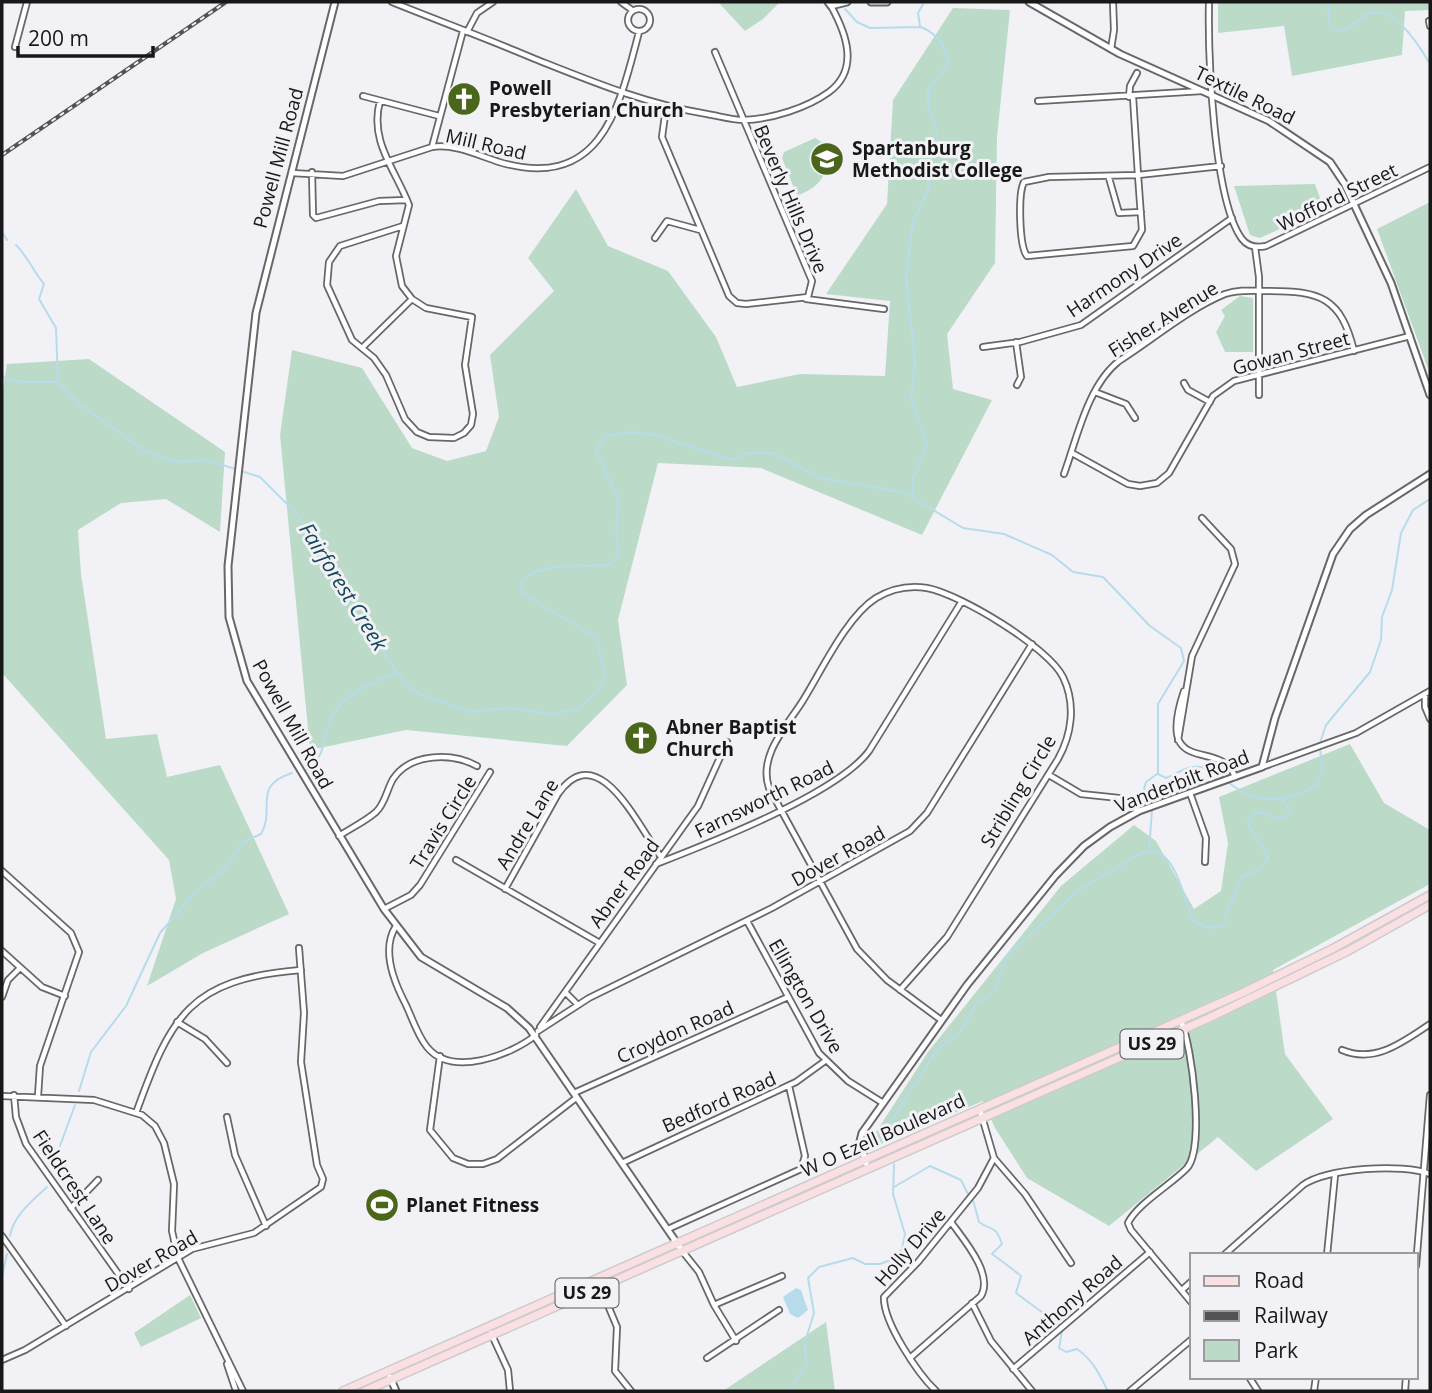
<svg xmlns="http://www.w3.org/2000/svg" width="1432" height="1393" font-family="'Open Sans',sans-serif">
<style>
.green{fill:#bbdbc8}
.water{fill:#b6dcec}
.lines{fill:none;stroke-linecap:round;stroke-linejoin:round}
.stream{stroke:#b6dcec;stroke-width:2}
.minor-casing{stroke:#67676a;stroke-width:8}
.tertiary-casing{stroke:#67676a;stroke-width:9}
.primary-casing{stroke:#ccc;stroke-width:10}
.minor{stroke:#fff;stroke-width:4.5}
.tertiary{stroke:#fff;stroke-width:5}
.primary{stroke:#fadfe3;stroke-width:7}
.rail-casing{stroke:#535355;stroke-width:4.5}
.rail{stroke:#f2f2f6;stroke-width:2;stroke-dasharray:5;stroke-linecap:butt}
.labels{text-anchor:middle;stroke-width:6;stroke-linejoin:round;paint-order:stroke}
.shield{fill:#f2f2f6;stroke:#59595b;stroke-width:2}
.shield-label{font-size:18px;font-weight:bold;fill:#181819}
.poi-label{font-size:19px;font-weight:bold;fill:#181819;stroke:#f2f2f6;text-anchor:start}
.street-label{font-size:19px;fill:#181819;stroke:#f2f2f6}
.water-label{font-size:21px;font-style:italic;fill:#144759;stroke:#f2f2f6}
</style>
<rect width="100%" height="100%" fill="#f2f2f6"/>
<path class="green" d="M718,2H780L763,19L745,31Z
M1218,2H1430V10L1405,11L1402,55L1292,76L1284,26L1218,33Z
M953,8L1010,10L997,137L995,263L947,334L953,389L992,400L922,535L761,468L658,463L618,620L627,685L567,746L406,730L310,750L280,435L292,350L362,368L412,448L447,461L486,451L499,417L490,355L554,291L528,258L576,189L608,246L668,271L716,337L737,387L800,374L885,376L890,301L826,294L887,204L893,100Z
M815,138L825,144C831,171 823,186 797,196L782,158L784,152Z
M1315,184L1324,209L1260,238L1250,235L1234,186Z
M1430,202V374L1377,229Z
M1240,296L1253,298V352H1225L1216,332L1225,316L1221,310Z
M89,359L225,452L220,532L166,499L121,503L78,530L81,574L106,739L157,734L167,777L220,765L289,914L203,953L147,986L176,899L169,860L2,673V394L7,364Z
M1350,744L1384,803L1430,830V884L1273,970L1285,1054L1333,1119L1256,1171L1218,1137L1109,1226L1027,1178L995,1128L983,1101L881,1144L876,1132L928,1052L1061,886L1134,825L1156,841L1194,909L1221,891L1228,843L1219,797Z
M190,1295L201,1318L141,1347L134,1333Z
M826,1322L835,1391H723Z"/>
<path class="water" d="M796,1288L801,1290L808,1310L798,1318L790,1314L783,1297Z"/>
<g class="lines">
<path class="stream" d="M1328,2L1329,23L1337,31C1349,31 1355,21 1366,15C1392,1 1419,45 1430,64
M845,9L857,22L870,28L921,27C938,34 946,46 948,64L928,90V108L936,128L937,143L929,164L928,190L913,221L906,277L915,362L911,399L927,443L913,479V496
M920,26L918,13L923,4
M2,232L7,240
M16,245C28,257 33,271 44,284L39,299L56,328L58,381
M2,377L20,382H58L79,404L145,451L175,462L207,460L260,477L299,516L348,604L364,622L404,683L416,692L469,712L510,708L550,714L578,709L598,691L605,675L596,638L523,593L520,583C539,559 583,569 609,565L618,556L616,526L619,502L596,450L605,436L633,432L654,435L732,460L749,453H773L821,478L903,492L963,528L1004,534L1052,555L1073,572L1103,577L1150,626L1181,648L1184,661L1158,704V774
M1320,743L1326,725L1370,672L1381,640L1382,617L1392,590L1401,533L1413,510L1430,499
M306,770C324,759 323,742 329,724C340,695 370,683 397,673
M1158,774L1166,778C1191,767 1195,759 1222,778
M1227,781C1256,806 1284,803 1316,786L1323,770L1320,749
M1150,803L1144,789L1146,782L1157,774
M1149,850L1152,810
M79,1091L91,1052L126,1006L160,933L197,890L225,869L243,842L261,834C276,809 251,786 292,773
M889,1136L891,1121L938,1049L962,1030L975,1005L994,991L1007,956L1079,890L1141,853L1155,851C1177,858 1185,900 1192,920L1210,928L1222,926L1241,877L1260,870L1268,859C1266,843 1248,836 1248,820L1256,812L1279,818L1289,815L1290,809L1282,800
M53,1165L75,1105
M894,1187L930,1166L961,1180L968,1194
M973,1200L979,1222C990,1231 995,1223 1002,1244L992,1254C1002,1261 1011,1268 1021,1276L1016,1293L1058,1324
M10,1236C13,1216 33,1200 47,1187
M2,1276L7,1254
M1062,1331L1059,1348L1066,1352L1077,1349C1093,1360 1099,1374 1108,1391
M789,1391L806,1365L805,1342L814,1313L808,1278L819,1267L853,1258L865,1264H880L891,1260L902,1249L905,1234L893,1194L894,1164"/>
<g class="minor-casing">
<path id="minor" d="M392,2C439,21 488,39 535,59C593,82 646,104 707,114C719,116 732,120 744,120C772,119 807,108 829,92C860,69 846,33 831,6
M621,2L632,10
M1209,2C1208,52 1213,200 1242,239C1248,247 1256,248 1266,246L1430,167
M628 20a11 11 0 1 1 22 0a11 11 0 1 1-22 0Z
M1429,21L1430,26
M467,32L477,13L493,2
M15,47L27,2
M1111,49L1114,30L1113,2
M363,96L439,116
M1129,97L1130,86L1137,73
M1133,97L1138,175L1049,177L1024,182C1018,193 1019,246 1027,256L1133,246L1142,230L1138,175L1221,166
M380,101C369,141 395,169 409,205L396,256L402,286L412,299L426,308L472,317L465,365L473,414L471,425L464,433L454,438L429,437L417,432L405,419L386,375L374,358L352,340L327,285L329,262L340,246L403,226
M1038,101L1202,91
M666,108L662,137L729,296L737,303L746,304L808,297L812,281L715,52
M432,147C453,143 480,156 499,162C601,192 619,109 639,32
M312,172L313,215L316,218L379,201L407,200
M292,173L343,176L432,147L463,31
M1109,178L1119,213L1141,212
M655,238L667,221L700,230
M1255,247L1259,277V395
M806,299L884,309
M1016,342L1021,377L1017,385
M983,347L1020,342L1081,325L1232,218
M362,348L412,299
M1184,383L1188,390L1210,402
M1095,392L1126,404L1135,418
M1072,453L1128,484L1140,486L1157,483L1169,473L1213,396L1234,381L1410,336
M1064,474C1077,438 1088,385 1119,361C1152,340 1190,308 1225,294C1239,289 1254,291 1268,291C1320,291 1341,297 1354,351
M1184,691C1154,780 1222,737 1235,777
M1425,694V707L1430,719
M1178,740L1192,656L1235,564L1231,549L1202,518
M1262,767L1356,733L1430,691
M1049,775L1081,794L1119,798L1139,811
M1190,793L1206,838L1205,862
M339,836C351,828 366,821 376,812C385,804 387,789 393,779C411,752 453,753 477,766
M456,860L598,942
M656,864C710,843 837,794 869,751L962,601
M2,871L71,933L79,952L40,1066L38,1096
M505,889L558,794C598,736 638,826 661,857
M384,909L411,895L420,885L490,772
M747,921L819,1053L848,1081L883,1103
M396,926C381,949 393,980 405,1003C412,1017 417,1035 427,1047C452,1078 511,1055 536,1035
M2,951L42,987L65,996
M900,990L947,937L1058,759C1072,734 1076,704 1063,677C1048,647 960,594 927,588C909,585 891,589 876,598C846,617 821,672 802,702C786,727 758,756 769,788L857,949L887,980L941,1020
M565,992L578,1005
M2,997L8,980L20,968
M1181,1021C1192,1046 1205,1148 1187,1168C1172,1184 1137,1204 1128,1223L1131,1230L1192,1303
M177,1022L205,1039L227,1063
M540,1027L698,806L727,742
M538,1031L589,998L772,908L910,831L927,813L1032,644
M1342,1050C1375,1064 1403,1042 1430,1024
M440,1056L430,1130L453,1158L468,1164H483L497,1159L576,1098
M574,1093L788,997
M14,1095L16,1117L26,1144L129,1289
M2,1096L94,1100L142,1115L155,1126L164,1143L174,1184L172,1231L178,1258L243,1391
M980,1110L994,1158L1025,1194L1071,1263
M136,1113C171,1016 189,979 301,970
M227,1117L235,1155L266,1226
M622,1163L796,1082L825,1061
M71,1208L98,1180
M668,1229L801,1169L805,1156L789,1086
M2,1236L66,1326
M683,1252L699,1272L714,1305L736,1341
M1224,1255L1303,1185C1327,1168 1403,1163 1430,1174
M1327,1255L1335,1175
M1416,1266L1430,1095
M597,1279L617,1327L615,1371L631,1391
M1182,1290L1192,1281
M972,1303L991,1341L1032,1391
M714,1305L782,1276
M491,1333L508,1370L510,1391
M707,1358L779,1310
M910,1358L981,1296C994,1274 963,1239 951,1222
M2,1360L25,1350L192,1249L254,1233L321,1187L323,1179L317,1165L301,1062L304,1013L299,948
M227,1364L236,1391
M1013,1369L1150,1252
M1249,1377L1258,1391
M936,1391C918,1374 883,1322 884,1297L918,1262L978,1188L994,1158
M1130,1391L1192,1339
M1314,1391L1316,1377
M1405,1391L1406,1377"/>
</g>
<g class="tertiary-casing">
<path id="tertiary" d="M335,2L256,313L228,566L229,617L247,681L384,909L421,957L507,1008L529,1028L683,1252
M828,2L831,6L847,2
M871,2H887
M1029,2L1120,54L1269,121L1330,162L1344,183L1391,283L1430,395
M866,1163L860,1141L862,1133L967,985L1056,875L1084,846L1110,827L1139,811L1262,767L1275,718L1333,554L1350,529L1366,515L1430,474
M390,1377L396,1391"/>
</g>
<g class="primary-casing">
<path id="primary" d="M343,1391L1242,993L1334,948L1430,895
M365,1391L1209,1018L1348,951L1430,905"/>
</g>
<use href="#minor" class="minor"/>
<use href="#tertiary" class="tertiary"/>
<use href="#primary" class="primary"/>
<g class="rail-casing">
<path id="rail" d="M2,155L226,2"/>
</g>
<use href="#rail" class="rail"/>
</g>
<defs>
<g id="church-disc" transform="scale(1.75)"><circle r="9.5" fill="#4a661a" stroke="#f2f2f6"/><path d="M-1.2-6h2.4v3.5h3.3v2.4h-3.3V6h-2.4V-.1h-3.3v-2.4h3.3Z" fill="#fff"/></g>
<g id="university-disc" transform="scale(1.75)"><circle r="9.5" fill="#4a661a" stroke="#f2f2f6"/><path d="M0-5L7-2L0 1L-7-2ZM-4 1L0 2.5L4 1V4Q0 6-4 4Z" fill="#fff"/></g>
<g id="stadium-disc" transform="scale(1.75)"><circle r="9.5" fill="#4a661a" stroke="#f2f2f6"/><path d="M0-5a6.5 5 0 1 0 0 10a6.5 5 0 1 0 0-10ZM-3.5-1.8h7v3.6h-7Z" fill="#fff"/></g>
</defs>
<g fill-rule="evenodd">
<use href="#church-disc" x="464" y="99"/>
<use href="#university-disc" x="827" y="159"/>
<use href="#church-disc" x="641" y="738"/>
<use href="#stadium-disc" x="382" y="1205"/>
</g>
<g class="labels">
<g class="shield">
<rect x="1120.5" y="1029.5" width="63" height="29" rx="5"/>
<rect x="555.5" y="1278.5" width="63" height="29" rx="5"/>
</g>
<g class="shield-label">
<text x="1152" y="1050">US 29</text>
<text x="587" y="1299">US 29</text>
</g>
<g class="poi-label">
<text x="489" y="95">Powell<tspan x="489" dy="22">Presbyterian Church</tspan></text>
<text x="852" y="155">Spartanburg<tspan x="852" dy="22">Methodist College</tspan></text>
<text x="666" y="734">Abner Baptist<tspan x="666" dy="22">Church</tspan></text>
<text x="406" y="1212">Planet Fitness</text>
</g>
<g class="street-label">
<text transform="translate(1245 95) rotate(26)" y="7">Textile Road</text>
<text transform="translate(486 144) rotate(13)" y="7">Mill Road</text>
<text transform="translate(278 158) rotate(-75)" y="7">Powell Mill Road</text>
<text transform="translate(1337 197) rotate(-26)" y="7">Wofford Street</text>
<text transform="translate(791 199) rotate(67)" y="7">Beverly Hills Drive</text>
<text transform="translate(1124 275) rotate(-34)" y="7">Harmony Drive</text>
<text transform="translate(1163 319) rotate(-32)" y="7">Fisher Avenue</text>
<text transform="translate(1291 353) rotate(-15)" y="7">Gowan Street</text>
<text transform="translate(293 724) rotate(61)" y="7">Powell Mill Road</text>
<text transform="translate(1182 781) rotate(-21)" y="7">Vanderbilt Road</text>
<text transform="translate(1018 791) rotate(-59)" y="7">Stribling Circle</text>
<text transform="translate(764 799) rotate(-26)" y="7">Farnsworth Road</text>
<text transform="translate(443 822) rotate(-58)" y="7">Travis Circle</text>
<text transform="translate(527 824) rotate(-59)" y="7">Andre Lane</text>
<text transform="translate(838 856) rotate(-29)" y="7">Dover Road</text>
<text transform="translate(624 883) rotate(-54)" y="7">Abner Road</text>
<text transform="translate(806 996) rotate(60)" y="7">Ellington Drive</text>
<text transform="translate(675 1032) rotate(-24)" y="7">Croydon Road</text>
<text transform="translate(719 1102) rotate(-24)" y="7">Bedford Road</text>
<text transform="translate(883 1135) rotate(-24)" y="7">W O Ezell Boulevard</text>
<text transform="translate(75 1187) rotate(56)" y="7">Fieldcrest Lane</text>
<text transform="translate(910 1247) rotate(-49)" y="7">Holly Drive</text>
<text transform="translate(151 1261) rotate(-30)" y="7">Dover Road</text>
<text transform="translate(1072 1300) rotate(-41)" y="7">Anthony Road</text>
</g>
<g class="water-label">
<text transform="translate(343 587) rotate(58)" y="7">Fairforest Creek</text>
</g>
</g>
<rect width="1432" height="1393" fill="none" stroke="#181819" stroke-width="7"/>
<rect x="1190" y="1253" width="228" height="126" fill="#f2f2f6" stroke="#9b9b9e" stroke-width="2"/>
<rect x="1204" y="1276" width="35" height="10" fill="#fadfe3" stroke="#9b9b9e" stroke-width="2"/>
<text x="1254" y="1288" font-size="21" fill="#181819">Road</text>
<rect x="1204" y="1311" width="35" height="10" fill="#535355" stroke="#9b9b9e" stroke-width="2"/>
<text x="1254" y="1323" font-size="21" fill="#181819">Railway</text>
<rect x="1204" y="1340" width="35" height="21" fill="#bbdbc8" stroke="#9b9b9e" stroke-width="2"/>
<text x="1254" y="1358" font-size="21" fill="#181819">Park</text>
<path d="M18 46v10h135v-10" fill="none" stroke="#181819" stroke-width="3.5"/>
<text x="28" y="46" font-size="21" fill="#181819" stroke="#f2f2f6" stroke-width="5" paint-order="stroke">200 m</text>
</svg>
